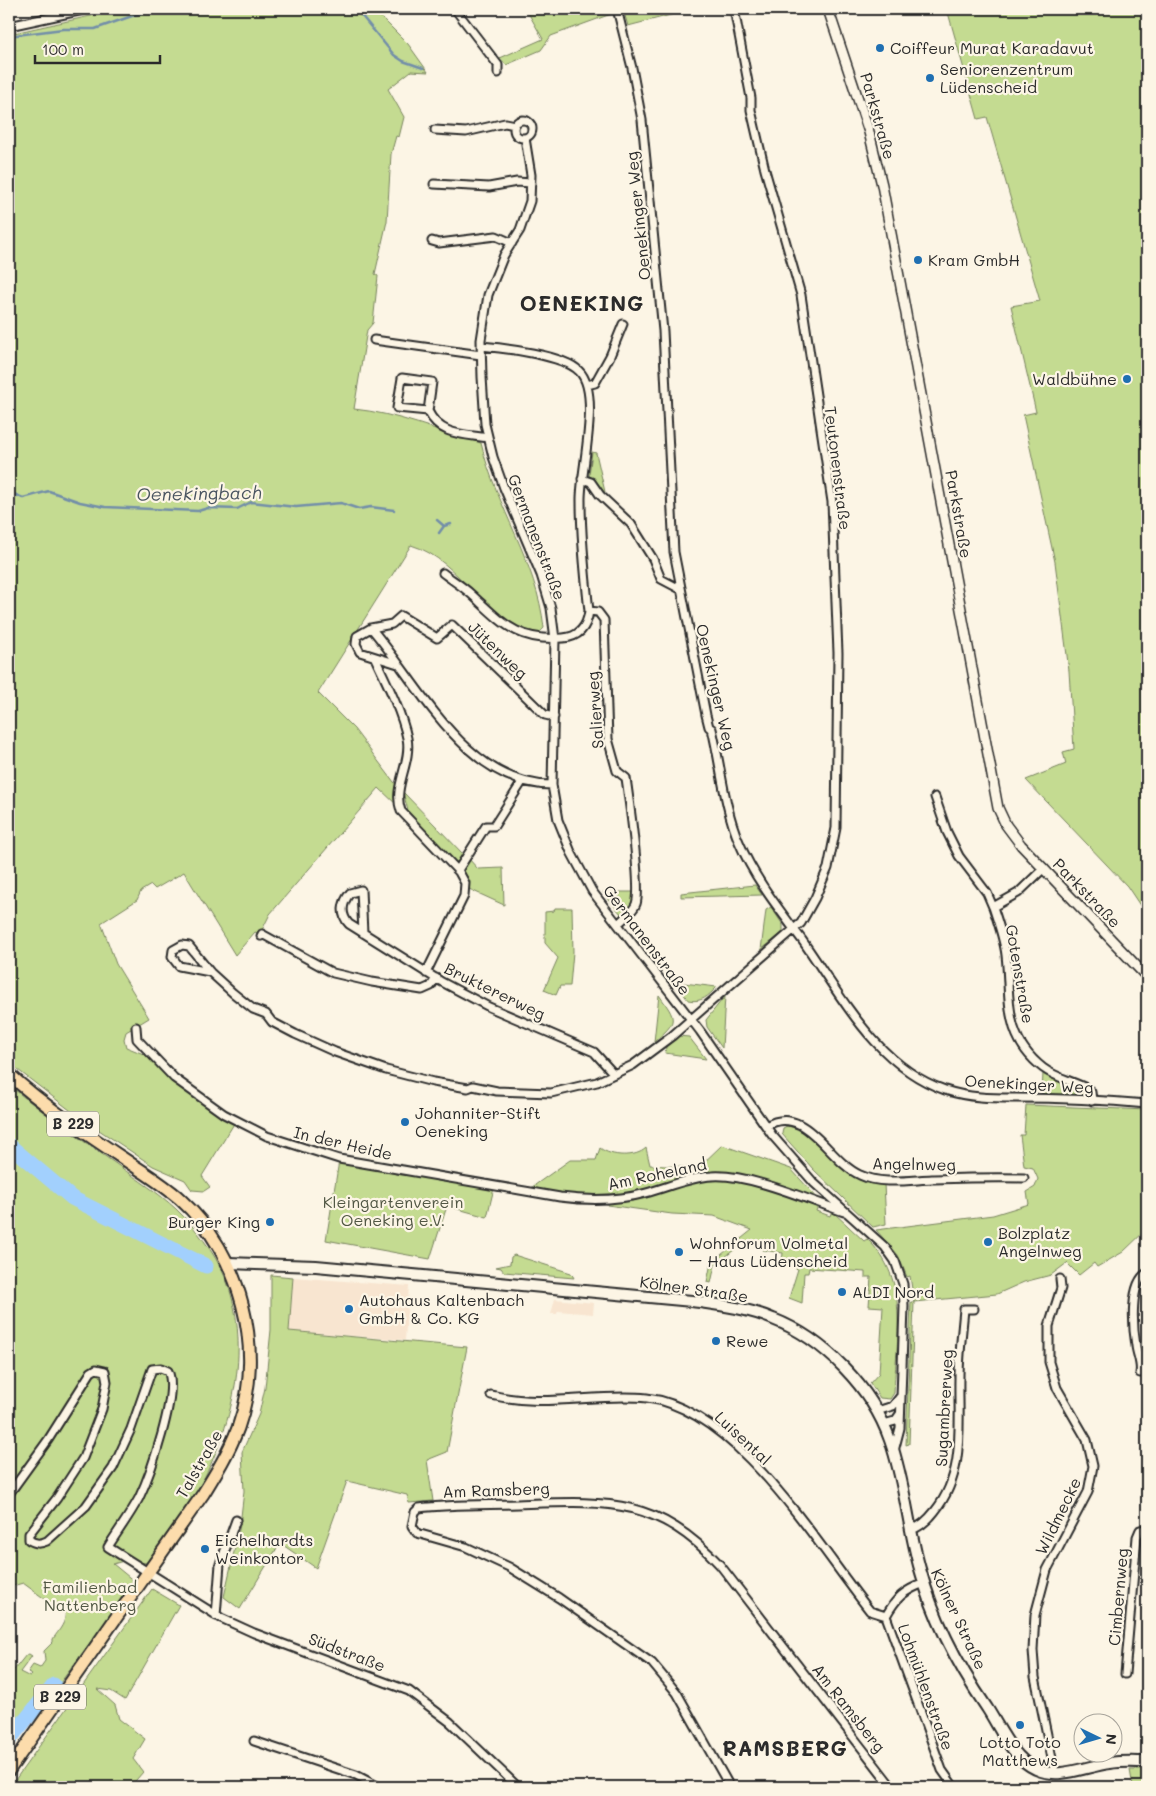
<svg xmlns="http://www.w3.org/2000/svg" width="1156" height="1796" font-family="Mali,sans-serif">
<style>
.built{fill:#f8e5d0}
.green{fill:#c4db91;stroke:#78835e}
.lines{fill:none;stroke-linecap:round;stroke-linejoin:round}
.stream{stroke:#728ea9;stroke-width:2.5}
.river{stroke:#a2d0fd;stroke-width:15}
.minor-casing{stroke:#2b2b2b;stroke-width:11}
.tertiary-casing{stroke:#2b2b2b;stroke-width:12}
.secondary-casing{stroke:#2b2b2b;stroke-width:14}
.primary-casing{stroke:#2b2b2b;stroke-width:15}
.minor{stroke:#fcf5e5;stroke-width:7}
.tertiary{stroke:#fcf5e5;stroke-width:9}
.secondary{stroke:#fcf5e5;stroke-width:10}
.primary{stroke:#fcdcac;stroke-width:11}
.poi-dot{fill:#1f6fb2;stroke:#fcf5e5;stroke-width:2}
.labels{text-anchor:middle;stroke-width:4.5;stroke-linejoin:round;paint-order:stroke}
.shield{fill:#fcf5e5;stroke:#6a6863;stroke-width:1}
.shield-label{font-size:15px;font-weight:bold;fill:#2b2b2b}
.poi-label{font-size:16px;fill:#2b2b2b;stroke:#fcf5e5;text-anchor:start}
.street-label{font-size:16px;fill:#2b2b2b;stroke:#fcf5e5}
.park-label{font-size:16px;fill:#515744;stroke:#fcf5e5}
.water-label{font-size:18px;font-style:italic;fill:#495460;stroke:#fcf5e5}
.district-label{font-size:21px;font-weight:bold;letter-spacing:1px;fill:#2b2b2b;stroke:#fcf5e5}
</style>
<rect width="100%" height="100%" fill="#fcf5e5"/>
<filter id="ink" filterUnits="userSpaceOnUse"><feTurbulence type="fractalNoise" baseFrequency=".02" numOctaves="2"/><feDisplacementMap in="SourceGraphic" scale="10" xChannelSelector="R" yChannelSelector="G"/><feConvolveMatrix kernelMatrix="1 2 1 2 8 2 1 2 1" color-interpolation-filters="sRGB"/></filter>
<g filter="url(#ink)">
<path class="built" d="M293,1277L409,1286L405,1340L289,1331Z
M555,1299L594,1303L593,1314L558,1311L557,1314H551Z"/>
<path class="green" d="M122,9H373L408,44L428,72L411,71L388,89L404,117L399,137L396,136L391,154L387,221L375,274L378,276L373,323L367,330L354,409C396,413 440,432 481,443C496,507 537,562 544,628L539,633C486,628 462,560 411,545L318,693L354,729L397,786L399,807L379,788L270,914L260,934L255,932L235,955L184,872L155,889L151,885L141,891L137,900L101,923L116,964L149,1018L126,1032L124,1039L126,1047L146,1055L165,1072L235,1122L202,1176L210,1187L204,1191L192,1190L185,1180L153,1166L75,1114L9,1063V34Z
M526,9H610L611,14L551,36L541,50L506,65L500,58L543,39Z
M623,9H694L628,26Z
M947,9H1147V916L1127,886L1026,780L1066,764L1063,752L1074,749L1069,671L1055,562L1023,415L1036,412L1011,306L1040,301L987,117L978,119Z
M592,452L596,453L605,492L602,493L589,475Z
M403,792L465,856L459,866L410,818Z
M468,858L478,869L503,868L504,905L469,889L468,878L461,868Z
M755,885L762,895L681,897V893Z
M603,892H635L631,907L621,914Z
M771,907L783,925V932L761,950L766,910Z
M555,908H572L573,952L570,986H560L556,995L544,990L558,958L545,943V912L554,911Z
M675,982L717,987C708,996 702,1003 688,1000Z
M659,995C677,1020 678,1021 654,1042Z
M725,996L722,1048L707,1027L706,1020Z
M678,1036L689,1037L706,1059L665,1053L666,1047Z
M1043,1073L1085,1092L1086,1095L1042,1094Z
M9,1085C44,1114 82,1140 119,1166C138,1180 159,1193 176,1209C195,1227 215,1253 225,1277C252,1343 234,1421 202,1482C187,1510 165,1536 146,1563L127,1560L113,1564L135,1582L9,1752V1669L14,1670L26,1655L29,1654L32,1656L20,1672L30,1677L32,1675L28,1672L33,1665L40,1668L45,1661L44,1651L53,1642V1639C59,1630 67,1622 65,1611L57,1608L23,1583L9,1587Z
M1026,1105L1147,1110V1229L1123,1252L1097,1267L1094,1263L1079,1275L1067,1263L1051,1275L1024,1282L997,1294L914,1302L909,1444L906,1445L911,1302H914L910,1276L907,1277L898,1255L876,1230L993,1215L1029,1204L1027,1192L1035,1187L1038,1179L1033,1168L1024,1166L1020,1135H1024Z
M787,1126C817,1131 831,1167 858,1179C866,1183 876,1183 884,1184L886,1224L873,1227L813,1169L782,1134L783,1128Z
M722,1145L791,1169L819,1200L720,1174L632,1194L587,1198L528,1190L570,1160H596L600,1148C611,1157 636,1158 646,1148L650,1165L698,1168Z
M339,1161L494,1188L487,1217L447,1206L430,1259L326,1240Z
M720,1177L756,1184L818,1206L816,1211L830,1216L832,1211L864,1241L867,1239C911,1280 896,1339 894,1393L890,1399L880,1398L870,1383L879,1373L883,1307L869,1306L871,1277H865V1272L809,1268L808,1273H804L802,1303L789,1298L798,1269L782,1263L783,1253L763,1250L764,1246L744,1242L715,1265L711,1283L707,1282L711,1263L752,1230L714,1216L672,1214L607,1205L608,1201L690,1181Z
M514,1255L571,1273L574,1278L504,1272L501,1268L496,1267L510,1264L511,1257Z
M271,1275L293,1277L289,1331L467,1347L447,1452L427,1460L433,1501L409,1503L407,1495L347,1481L316,1568L280,1543L240,1609L224,1597L240,1525L244,1491L242,1452L259,1414L265,1388L271,1330Z
M152,1589L179,1605L125,1700L111,1691L97,1689L115,1705L119,1719L145,1739L133,1759L143,1772L130,1787H10Z
M1130,1770H1147V1787H1133Z"/>
<g class="lines">
<path class="stream" d="M356,9L394,55L403,61L423,68
M9,36L63,29H95L152,9
M1143,99H1147
M1144,393L1147,392
M9,492L23,498L49,491L80,502L105,507L198,511L208,508L237,509L251,502L296,507L341,503L359,509L371,507L394,510
M437,520L444,526L451,524
M439,533L444,526
M112,1220H127"/>
<path class="river" d="M9,1145L72,1198L206,1266
M9,1740L54,1685"/>
<g class="minor-casing">
<path id="minor" d="M455,9L498,65V73
M617,9L632,68L642,120L663,331L674,552L706,715L709,727L712,729C721,766 724,807 739,842C754,878 779,909 802,940C841,995 877,1067 945,1090C969,1098 991,1098 1015,1098C1059,1098 1104,1100 1147,1104
M9,26L88,9
M514 129a9 9 0 1 1 18 0a9 9 0 1 1-18 0Z
M435,130L466,132L505,123L515,125
M525,138L531,175L530,201L520,230L504,255L488,295L481,340L482,377L485,424L493,457L504,488L541,575L551,608L555,639L552,785L558,820L571,852L592,891L700,1031L772,1135L814,1183L885,1247L895,1261L903,1284L904,1306L900,1428L894,1451
M434,184L489,187L517,182L531,183
M432,241L439,243L496,236L512,243
M374,340L481,355
M402,378L432,382L428,411L397,408Z
M587,385L595,383L610,356L623,324
M428,411C440,436 463,434 488,438
M582,479L591,482L600,495L631,524L653,559L661,579L680,589
M443,573C452,580 462,586 471,594C502,622 517,642 563,638C579,637 587,627 589,611C585,575 581,537 581,501C580,471 602,393 579,371C564,355 504,348 481,346
M589,611L598,612L604,620L608,739L617,771L626,778C629,800 642,887 636,904C633,912 624,918 618,924
M371,628C420,685 466,785 552,785
M375,658C386,681 402,713 407,738C412,763 392,787 401,811L459,872L465,883L464,896L426,973
M398,664L360,652L356,644L357,636L371,628L392,624L401,616L437,638L452,625L545,715L554,717
M935,797L947,832L959,856L987,893L993,907
M1044,868L1018,893L993,907C998,922 1004,939 1006,955C1011,998 1002,1036 1043,1068C1056,1078 1073,1081 1088,1089L1091,1092L1092,1101
M458,870L486,826H494L522,782
M363,933L361,890L350,893C342,903 340,914 349,924L440,981L489,1007L594,1052L614,1074
M261,936L262,934L333,973L372,982L422,990L431,986L436,978
M210,972L179,966L172,957L173,950L182,945L189,946L210,972L233,993L253,1009L266,1014L272,1022L295,1034L335,1052L386,1070L433,1082L468,1088L473,1086L497,1091L551,1093L597,1082L633,1065L672,1036L801,923L815,898L828,868L836,828L838,653L832,502L801,295L765,170L751,110V98L734,9
M136,1027L137,1039L174,1078L224,1114L267,1136L339,1159L560,1197C590,1201 617,1201 646,1193C668,1187 690,1177 712,1176C747,1173 809,1200 844,1212
M766,1126C805,1102 829,1162 860,1175C881,1185 909,1180 932,1179C963,1178 993,1177 1024,1178
M1140,1373C1142,1364 1137,1355 1136,1346C1133,1328 1129,1283 1147,1273
M491,1395C545,1408 594,1393 647,1398C736,1408 818,1546 870,1611L886,1616
M877,1411L893,1406L900,1397
M884,1424L895,1421L900,1414
M9,1494L48,1440L91,1372L96,1369L105,1371L107,1382L102,1409L83,1458L57,1498L29,1534V1540C36,1544 40,1544 47,1541L86,1506L113,1468L131,1429L152,1369L161,1368L168,1371C179,1393 150,1475 139,1498C130,1515 118,1531 108,1547L221,1618L254,1633L409,1691L450,1722L518,1787
M911,1530C921,1527 928,1520 935,1511C966,1473 958,1424 959,1378C959,1355 962,1332 964,1309H974
M925,1583C904,1590 896,1598 886,1616L942,1770L954,1787
M216,1616L220,1564L236,1520
M1125,1674L1137,1537L1140,1530L1147,1529
M254,1741L356,1775L379,1787
M1055,1773L1035,1677L1033,1650L1035,1615L1047,1570L1088,1492L1093,1466L1087,1440L1057,1388L1049,1362V1326L1061,1288L1060,1279
M730,1787L677,1693L652,1663L559,1598L509,1567L466,1547L417,1533L412,1526L415,1512L419,1508C452,1504 485,1505 518,1504C605,1501 656,1496 720,1565L892,1787"/>
</g>
<g class="tertiary-casing">
<path id="tertiary" d="M828,9L869,132L882,185L998,808L1006,825L1021,845L1147,977"/>
</g>
<g class="secondary-casing">
<path id="secondary" d="M229,1263L316,1266L692,1301C720,1305 747,1308 773,1319C824,1339 872,1388 890,1440C905,1482 908,1527 920,1569C933,1617 959,1667 987,1708C1000,1728 1013,1759 1036,1769C1059,1780 1086,1766 1110,1763C1122,1761 1135,1762 1147,1762"/>
</g>
<g class="primary-casing">
<path id="primary" d="M9,1074C44,1106 85,1133 124,1159C143,1172 163,1184 180,1199C241,1254 266,1349 238,1428C229,1452 216,1473 203,1494L9,1770"/>
</g>
<use href="#minor" class="minor"/>
<use href="#tertiary" class="tertiary"/>
<use href="#secondary" class="secondary"/>
<use href="#primary" class="primary"/>
</g>
</g>
<g class="poi-dot">
<circle cx="880" cy="48" r="5"/>
<circle cx="930" cy="78" r="5"/>
<circle cx="918" cy="260" r="5"/>
<circle cx="1127" cy="379" r="5"/>
<circle cx="405" cy="1122" r="5"/>
<circle cx="270" cy="1222" r="5"/>
<circle cx="988" cy="1242" r="5"/>
<circle cx="679" cy="1252" r="5"/>
<circle cx="842" cy="1292" r="5"/>
<circle cx="349" cy="1309" r="5"/>
<circle cx="716" cy="1341" r="5"/>
<circle cx="205" cy="1549" r="5"/>
<circle cx="1020" cy="1725" r="5"/>
</g>
<g class="labels">
<g class="shield">
<rect x="47" y="1111.5" width="52" height="25" rx="4"/>
<rect x="34" y="1684.5" width="52" height="25" rx="4"/>
</g>
<g class="shield-label">
<text x="73" y="1129">B 229</text>
<text x="60" y="1702">B 229</text>
</g>
<g class="poi-label">
<text x="890" y="54">Coiffeur Murat Karadavut</text>
<text x="940" y="75">Seniorenzentrum<tspan x="940" dy="18">Lüdenscheid</tspan></text>
<text x="928" y="266">Kram GmbH</text>
<text x="1117" y="385" text-anchor="end">Waldbühne</text>
<text x="415" y="1119">Johanniter-Stift<tspan x="415" dy="18">Oeneking</tspan></text>
<text x="260" y="1228" text-anchor="end">Burger King</text>
<text x="998" y="1239">Bolzplatz<tspan x="998" dy="18">Angelnweg</tspan></text>
<text x="689" y="1249">Wohnforum Volmetal<tspan x="689" dy="18">– Haus Lüdenscheid</tspan></text>
<text x="852" y="1298">ALDI Nord</text>
<text x="359" y="1306">Autohaus Kaltenbach<tspan x="359" dy="18">GmbH &amp; Co. KG</tspan></text>
<text x="726" y="1347">Rewe</text>
<text x="215" y="1546">Eichelhardts<tspan x="215" dy="18">Weinkontor</tspan></text>
<text x="1020" y="1748" text-anchor="middle">Lotto Toto<tspan x="1020" dy="18">Matthews</tspan></text>
</g>
<g class="street-label">
<text transform="translate(878 116) rotate(74)" y="6">Parkstraße</text>
<text transform="translate(638 216) rotate(-96)" y="6">Oenekinger Weg</text>
<text transform="translate(838 468) rotate(83)" y="6">Teutonenstraße</text>
<text transform="translate(959 514) rotate(80)" y="6">Parkstraße</text>
<text transform="translate(537 537) rotate(69)" y="6">Germanenstraße</text>
<text transform="translate(498 650) rotate(44)" y="6">Jütenweg</text>
<text transform="translate(716 687) rotate(77)" y="6">Oenekinger Weg</text>
<text transform="translate(595 710) rotate(-94)" y="6">Salierweg</text>
<text transform="translate(1087 893) rotate(46)" y="6">Parkstraße</text>
<text transform="translate(647 940) rotate(53)" y="6">Germanenstraße</text>
<text transform="translate(1020 974) rotate(80)" y="6">Gotenstraße</text>
<text transform="translate(495 991) rotate(26)" y="6">Bruktererweg</text>
<text transform="translate(1029 1084) rotate(3)" y="6">Oenekinger Weg</text>
<text transform="translate(343 1143) rotate(13)" y="6">In der Heide</text>
<text transform="translate(914 1164) rotate(1)" y="6">Angelnweg</text>
<text transform="translate(657 1174) rotate(-12)" y="6">Am Roheland</text>
<text transform="translate(694 1289) rotate(8)" y="6">Kölner Straße</text>
<text transform="translate(944 1408) rotate(-87)" y="6">Sugambrerweg</text>
<text transform="translate(743 1438) rotate(43)" y="6">Luisental</text>
<text transform="translate(199 1464) rotate(-60)" y="6">Talstraße</text>
<text transform="translate(496 1490) rotate(-2)" y="6">Am Ramsberg</text>
<text transform="translate(1058 1516) rotate(-64)" y="6">Wildmecke</text>
<text transform="translate(1118 1597) rotate(-85)" y="6">Cimbernweg</text>
<text transform="translate(959 1619) rotate(65)" y="6">Kölner Straße</text>
<text transform="translate(347 1652) rotate(21)" y="6">Südstraße</text>
<text transform="translate(926 1687) rotate(70)" y="6">Lohmühlenstraße</text>
<text transform="translate(849 1708) rotate(52)" y="6">Am Ramsberg</text>
</g>
<g class="park-label">
<text x="393" y="1208">Kleingartenverein<tspan x="393" dy="18">Oeneking e.V.</tspan></text>
<text x="90" y="1593">Familienbad<tspan x="90" dy="18">Nattenberg</tspan></text>
</g>
<g class="water-label">
<text transform="translate(199 494) rotate(-1)" y="6">Oenekingbach</text>
</g>
<g class="district-label">
<text x="582" y="311">OENEKING</text>
<text x="785" y="1756">RAMSBERG</text>
</g>
</g>
<rect width="1156" height="1796" fill="none" stroke="#fcf5e5" stroke-width="30"/>
<rect x="15" y="15" width="1126" height="1766" fill="none" stroke="#2b2b2b" stroke-width="2" filter="url(#ink)"/>
<g transform="translate(1098 1738) rotate(95)"><circle r="24" fill="#fcf5e5" stroke="#a8a49b"/>
<path d="M0-4L9 19L0 12L-9 19Z" fill="#1f6fb2"/>
<text y="-8" font-size="14" font-weight="bold" text-anchor="middle" fill="#2b2b2b">N</text>
</g>
<path d="M35 55v8h125v-8" fill="none" stroke="#2b2b2b" stroke-width="2.5"/>
<text x="42" y="55" font-size="15" fill="#2b2b2b" stroke="#fcf5e5" stroke-width="4" paint-order="stroke">100 m</text>
</svg>
